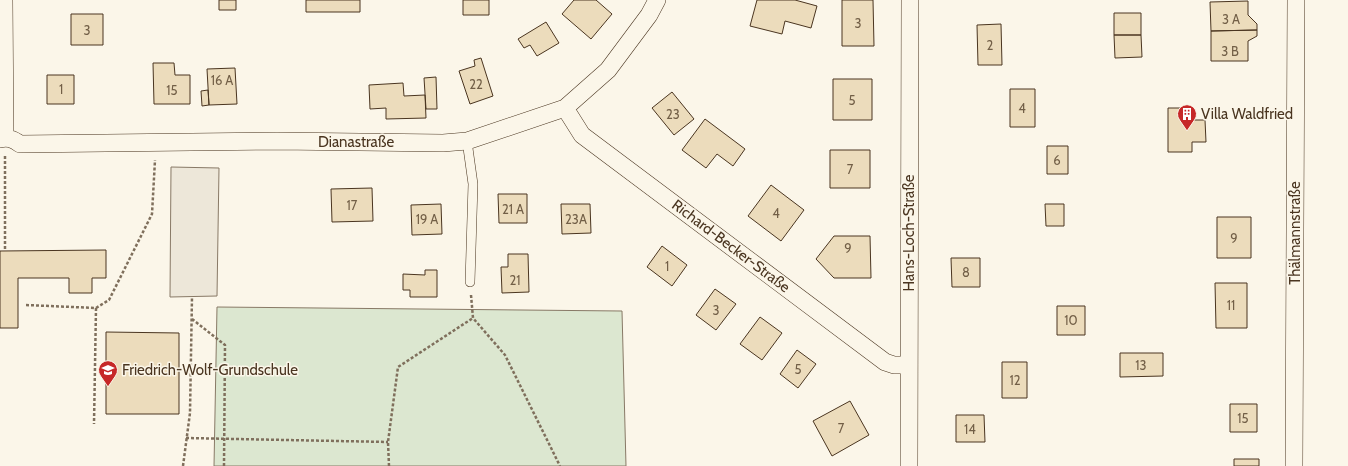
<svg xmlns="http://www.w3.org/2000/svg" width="1348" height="466" font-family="Cabin,sans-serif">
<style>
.green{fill:#dce7d0;stroke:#887966}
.parking{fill:#ede7d9;stroke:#887966}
.building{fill:#ecdcbc;stroke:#4a3520}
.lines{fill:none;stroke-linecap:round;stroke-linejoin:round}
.service-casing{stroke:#4a3520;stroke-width:10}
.minor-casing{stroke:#4a3520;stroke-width:18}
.path{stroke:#7f6f5c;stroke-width:2.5;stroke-dasharray:3 2;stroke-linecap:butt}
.service{stroke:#fbf6e9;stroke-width:9}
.minor{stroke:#fbf6e9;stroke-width:17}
.labels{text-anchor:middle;stroke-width:3;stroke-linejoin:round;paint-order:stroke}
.number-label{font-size:13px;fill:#725f47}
.poi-label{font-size:15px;fill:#4a3520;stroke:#fbf6e9;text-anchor:start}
.street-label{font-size:15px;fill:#4a3520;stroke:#fbf6e9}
</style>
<rect width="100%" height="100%" fill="#fbf6e9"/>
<path class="green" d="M217,307L622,311L626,466H214Z"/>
<path class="parking" d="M171,167L219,168L217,296L170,297Z"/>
<path class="building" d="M219,0H236V10H219Z
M306,0H360V12H306Z
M463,0H489V15H463Z
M574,0H596L612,14L591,39L562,14Z
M757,0H795L817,6L811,28L785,21L782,34L750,26Z
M842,0H873L874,46H842Z
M1248,1V15L1257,24V30L1211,31L1210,2Z
M1114,13H1141V35H1114Z
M71,14H103V45H71Z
M546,22L559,43L537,56L530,45L524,48L518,39Z
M1001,24L1002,65H978L977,25Z
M1257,30V36L1248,41V61H1211V31Z
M1114,35H1141L1142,57L1115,58Z
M481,58L493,96L470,104L459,71L475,66L474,60Z
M153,63H174L175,75H190V104H154Z
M235,68L237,104L209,105L207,69Z
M47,75H74V104H47Z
M436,77L437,109H426L424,78Z
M833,79H872V120H833Z
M403,83L404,96L425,95L426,118L386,119V108L370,109L369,85Z
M1010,89H1035V127H1010Z
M208,90L209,105L202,106L201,91Z
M672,92L694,119L674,135L652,108Z
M1168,108H1192V120H1205L1206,142H1192V152H1168Z
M705,119L745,149L733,166L717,154L706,168L682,150Z
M1047,146H1068V174H1047Z
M830,150H870V188H830Z
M771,185L804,210L781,241L748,216Z
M372,188L373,221L332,222L331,189Z
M498,194H527V223H499Z
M441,204L442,234L412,235L411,205Z
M561,204H590L591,233L562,234Z
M1045,204H1064V226H1046Z
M1217,217H1251V258H1217Z
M834,236H870L871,278H834L816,259Z
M662,246L687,265L672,286L647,267Z
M106,250V278H92V293H69V278H18V328H0V251Z
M508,254H528L529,292L502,293L501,267H508Z
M951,258H980V287H952Z
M425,270H437V297H410V290H403V274L425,275Z
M1215,283H1247V328H1216Z
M715,289L736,304L716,330L696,315Z
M1057,306H1085V335H1057Z
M760,317L782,333L762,360L740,344Z
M106,332L179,333V414H106Z
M797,350L816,364L798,388L780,374Z
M1120,353H1163V376L1120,377Z
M1002,362H1027V398H1002Z
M850,401L869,435L832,456L813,421Z
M1230,404H1257V432H1230Z
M956,415H984L985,442H956Z
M1234,459H1259V466H1234Z"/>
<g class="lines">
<g class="service-casing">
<path id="service" d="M467,141L473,184L470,282"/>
</g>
<g class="minor-casing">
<path id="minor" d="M4,0L5,137
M565,108L582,135L885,362L894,365H909
M0,139C8,137 13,139 20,144L277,141L443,143L467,141L565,108L608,70L649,15L657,0
M909,466L910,0
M1294,466L1296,0"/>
</g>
<path class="path" d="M5,156V249
M471,295L473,318L505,355L560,466
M26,305L96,308L94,424
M96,308L109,300L152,214L155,160
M192,319L225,345L224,466
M186,438L388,442
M183,466L190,413L192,297
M389,466L388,442L398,367L473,318"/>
<use href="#service" class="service"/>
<use href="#minor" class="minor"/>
</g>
<defs>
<g id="building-pin" transform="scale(1)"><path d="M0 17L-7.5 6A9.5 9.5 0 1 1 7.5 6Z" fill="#c62828" stroke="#fbf6e9"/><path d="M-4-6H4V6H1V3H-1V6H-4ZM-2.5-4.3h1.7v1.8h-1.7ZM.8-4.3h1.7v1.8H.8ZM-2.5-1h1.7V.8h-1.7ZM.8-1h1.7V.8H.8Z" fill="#fff"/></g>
<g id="school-pin" transform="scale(1)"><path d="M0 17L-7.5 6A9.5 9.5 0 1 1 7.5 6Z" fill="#c62828" stroke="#fbf6e9"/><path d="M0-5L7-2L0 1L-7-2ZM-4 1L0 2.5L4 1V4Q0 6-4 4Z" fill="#fff"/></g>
</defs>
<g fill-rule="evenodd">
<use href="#building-pin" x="1187" y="114"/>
<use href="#school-pin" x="108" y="370"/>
</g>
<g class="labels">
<g class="number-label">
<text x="1231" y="24">3 A</text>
<text x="858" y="28">3</text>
<text x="87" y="35">3</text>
<text x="990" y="50">2</text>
<text x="1230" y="56">3 B</text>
<text x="222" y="85">16 A</text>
<text x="476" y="89">22</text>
<text x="61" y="94">1</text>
<text x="172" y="95">15</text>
<text x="852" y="105">5</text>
<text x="1022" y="113">4</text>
<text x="673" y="119">23</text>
<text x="1057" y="165">6</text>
<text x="850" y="174">7</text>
<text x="352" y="210">17</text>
<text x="513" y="214">21 A</text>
<text x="776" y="218">4</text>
<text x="427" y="224">19 A</text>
<text x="576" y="224">23A</text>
<text x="1234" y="243">9</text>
<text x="848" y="253">9</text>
<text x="667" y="271">1</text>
<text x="966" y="277">8</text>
<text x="515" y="285">21</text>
<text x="1231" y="310">11</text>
<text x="716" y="315">3</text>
<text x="1071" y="325">10</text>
<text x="1141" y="370">13</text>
<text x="798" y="374">5</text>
<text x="1015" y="385">12</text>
<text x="1243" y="423">15</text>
<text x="841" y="433">7</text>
<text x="970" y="434">14</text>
</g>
<g class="poi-label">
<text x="1201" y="119">Villa Waldfried</text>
<text x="122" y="375">Friedrich-Wolf-Grundschule</text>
</g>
<g class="street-label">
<text x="356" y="147">Dianastraße</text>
<text transform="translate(909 233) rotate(-90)" y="5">Hans-Loch-Straße</text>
<text transform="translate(1295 233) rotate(-90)" y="5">Thälmannstraße</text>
<text transform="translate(731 246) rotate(37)" y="5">Richard-Becker-Straße</text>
</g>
</g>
</svg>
